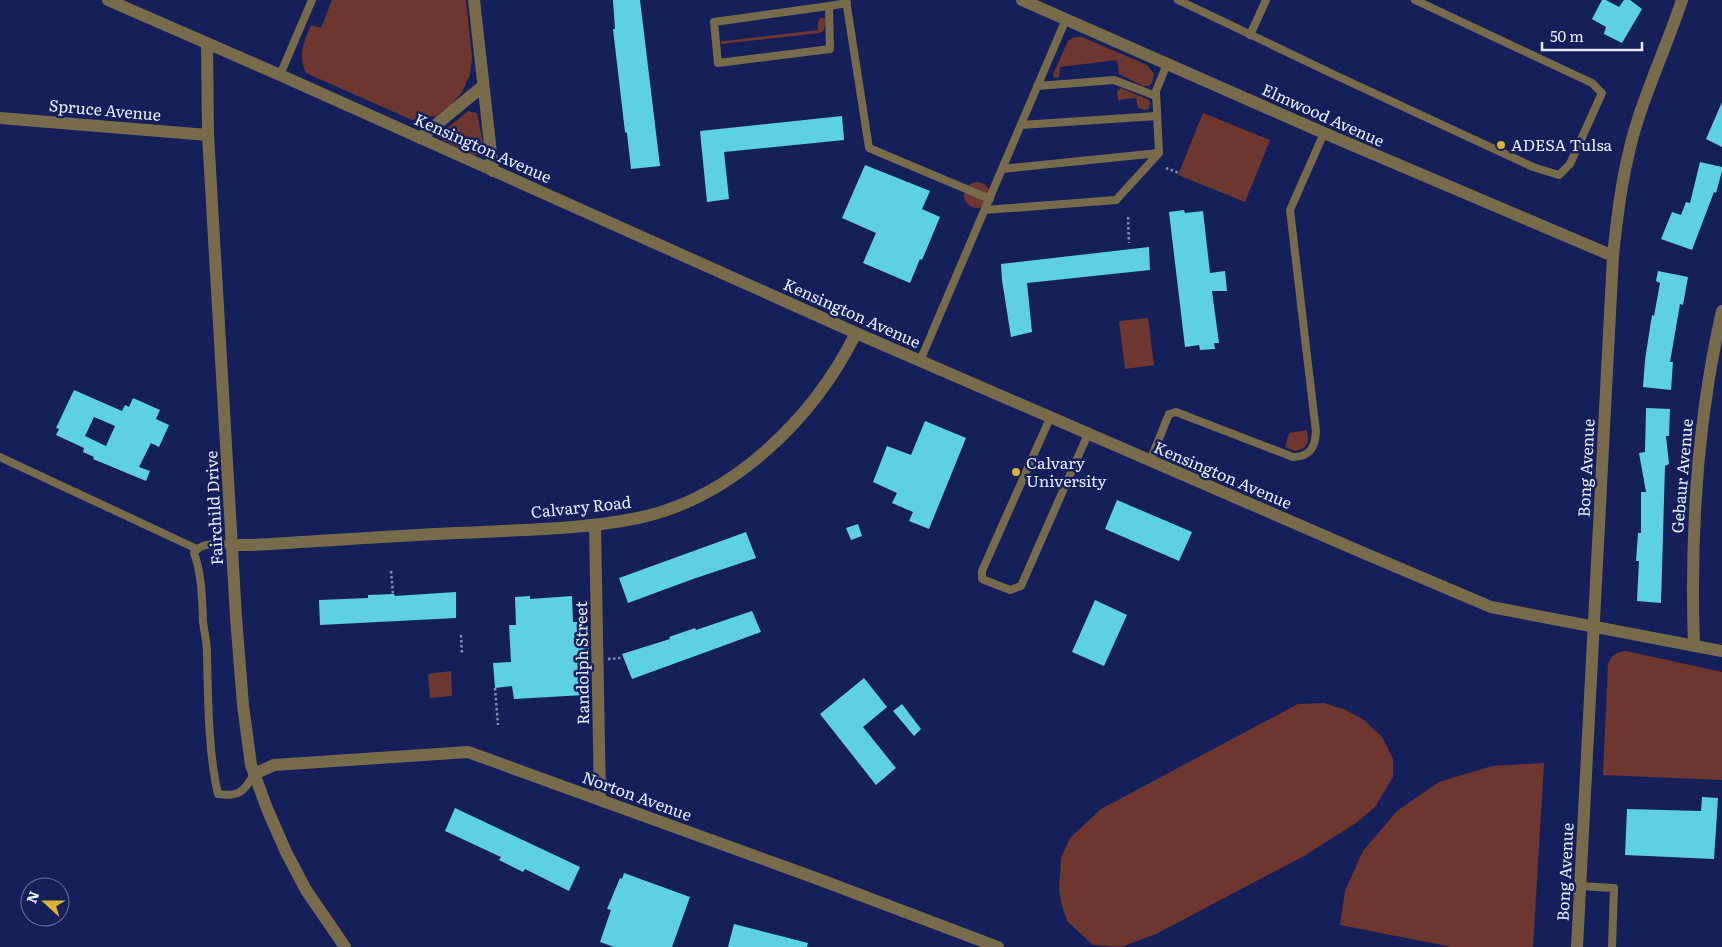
<svg xmlns="http://www.w3.org/2000/svg" width="1722" height="947" font-family="Literata,serif">
<style>
.green{fill:#6d362e}
.building{fill:#5dd1e3;fill-rule:evenodd}
.lines{fill:none;stroke-linecap:round;stroke-linejoin:round}
.path{stroke:#858db1;stroke-width:2.5;stroke-dasharray:2.5 2.5;stroke-linecap:butt}
.lane{stroke:#776b4c;stroke-width:8}
.street{stroke:#776b4c;stroke-width:12}
.poi-dot{fill:#dbb233;stroke:#15205b;stroke-width:2}
.labels{text-anchor:middle;stroke-width:5;stroke-linejoin:round;paint-order:stroke}
.street-label{font-size:16px;fill:#e6ecfb;stroke:#15205b}
.poi-label{font-size:16px;fill:#e6ecfb;stroke:#15205b;text-anchor:start}
</style>
<rect width="100%" height="100%" fill="#15205b"/>
<path class="green" d="M332,0H466L472,58L470,75L462,92L451,105L436,116L412,120L306,73C297,54 304,43 311,25L321,28Z
M820,18H824L827,22L823,31L820,33L721,44V41H724L818,30V22Z
M1074,37H1082L1147,65L1154,74L1152,83L1149,86H1143L1119,74L1117,60L1060,67L1059,77L1054,78L1053,75L1054,72L1068,41Z
M1121,88L1149,100L1150,103L1149,109L1145,110L1138,108L1136,98L1118,100L1117,91Z
M468,111L477,113L483,143L481,153L474,155L442,140L440,135L442,129L450,126Z
M1203,113L1270,140L1245,202L1178,175Z
M964 195a13 13 0 1 1 26 0a13 13 0 1 1-26 0Z
M1148,318L1154,365L1125,369L1119,321Z
M1307,430L1308,442L1304,448L1295,451L1285,447L1289,433Z
M1626,651L1722,672V780L1603,775L1608,664C1612,655 1616,652 1626,651Z
M451,671L452,696L430,698L428,674Z
M1324,703L1346,710L1364,720L1382,737L1393,759V777L1375,807L1356,823L1304,856L1156,934L1121,947L1093,945L1067,921L1061,902L1059,888L1061,858L1070,838L1101,809L1298,704Z
M1544,763L1533,947H1452L1340,925L1345,891L1363,851L1397,811L1439,782L1492,766Z"/>
<path class="building" d="M613,0H640L660,166L631,169L627,133L625,132L613,29H615Z
M1602,0H1606L1619,7L1624,0H1630L1642,9L1622,43L1604,34L1606,27L1592,19Z
M1722,102V147L1706,139Z
M842,116L844,140L724,152L729,199L707,202L700,131Z
M1700,162L1722,167V171L1716,193L1714,192L1692,250L1661,239L1672,212L1681,215L1686,202L1690,203Z
M865,165L930,191L922,209L940,217L922,260L920,259L910,283L863,263L876,233L842,218Z
M1184,210L1185,213L1203,211L1210,273L1225,271L1227,291H1212L1219,343H1214L1215,349L1200,350L1199,345L1185,347L1169,212Z
M1149,247L1150,270L1027,283L1032,332L1011,337L1002,280L1001,264Z
M1658,271L1688,277L1683,305L1680,304L1670,362H1673L1671,390L1643,387L1645,360L1652,315L1654,316L1660,283L1656,281Z
M74,390L122,411L125,405L129,407L133,398L160,410L156,419L169,425L159,447L151,443L139,467L150,471L146,481L93,459L94,457L83,452L84,448L56,435L59,429L56,428ZM94,417L115,426L106,446L85,436Z
M1646,408L1670,409L1669,436H1666L1669,464L1665,466L1661,603L1637,601L1639,561H1636L1638,533H1641V492H1646L1639,453L1645,452Z
M925,421L966,438L929,529L909,521L913,512L892,503L897,493L873,482L887,446L911,455Z
M1117,500L1192,532L1179,561L1105,529Z
M858,524L862,536L851,540L846,528Z
M746,532L756,558L693,579L628,603L619,578Z
M456,592V618L320,625L319,600L368,598V595L394,594L395,596Z
M530,596V599L572,596L573,622H581V631H589V666H583L584,695L514,699L512,686L495,688L493,663L511,662L509,625H516L515,597Z
M1095,600L1127,615L1104,666L1072,652Z
M752,611L761,632L632,679L622,654L670,639L669,637L695,628L696,630Z
M864,678L887,707L863,727L896,768L876,785L820,714Z
M902,704L921,729L914,736L893,711Z
M1702,797L1718,798L1714,859L1625,855L1627,809L1701,811Z
M455,808L580,867L569,891L525,869L523,872L499,860L501,857L445,831Z
M624,873L690,897L672,947H614L600,942L611,910L607,909L620,878L622,879Z
M734,924L808,943L807,947H728Z"/>
<g class="lines">
<path class="path" d="M1166,168L1179,173
M1128,217L1129,243
M391,571L393,594
M461,635L462,654
M608,659L622,658
M495,688L498,725"/>
<path class="lane" d="M846,0L869,148L990,199
M1178,0L1337,76L1533,167L1559,175L1570,164L1602,93L1592,83L1415,0
M829,6L830,49L718,63L714,22L829,6L847,3
M1250,35L1266,0
M280,75L312,0
M1037,86L1114,80L1156,96
M1021,125L1157,116
M1002,169L1159,153
M985,210L1116,200L1159,153L1156,91L1167,64
M920,361L1066,19
M1050,418L982,571V579L1010,590L1021,586L1088,434
M0,457L197,549
M1150,461L1169,414L1176,412L1293,457C1310,457 1315,447 1316,432L1290,210L1324,133
M232,545C220,544 202,541 194,553C202,575 202,598 203,621C204,632 207,642 207,652C208,695 208,752 218,794C239,797 244,792 254,774
M1580,886L1614,888L1612,947"/>
<path class="street" d="M108,0L280,75L856,333L1366,554L1491,607L1722,651
M474,0L493,171
M1022,0L1324,133L1613,256
M207,43L208,135L236,617L243,705L251,765L268,811L286,852L306,890L345,947
M0,118L208,135
M420,138L483,86
M595,525L600,800
M232,545H253C321,541 389,536 457,533C517,530 579,530 638,518C733,498 814,418 856,333
M1694,646C1690,533 1697,421 1722,311
M254,774L274,765L468,752L818,879L998,947
M1577,947L1613,256C1618,208 1624,161 1639,116C1652,77 1669,39 1682,0"/>
</g>
<g class="poi-dot">
<circle cx="1501" cy="145" r="5"/>
<circle cx="1016" cy="472" r="5"/>
</g>
<g class="labels">
<g class="street-label">
<text transform="translate(105 110) rotate(5)" y="6">Spruce Avenue</text>
<text transform="translate(1323 115) rotate(24)" y="6">Elmwood Avenue</text>
<text transform="translate(483 148) rotate(24)" y="6">Kensington Avenue</text>
<text transform="translate(852 313) rotate(24)" y="6">Kensington Avenue</text>
<text transform="translate(1586 468) rotate(-87)" y="6">Bong Avenue</text>
<text transform="translate(1223 475) rotate(23)" y="6">Kensington Avenue</text>
<text transform="translate(1682 476) rotate(-85)" y="6">Gebaur Avenue</text>
<text transform="translate(581 507) rotate(-6)" y="6">Calvary Road</text>
<text transform="translate(214 508) rotate(-93)" y="6">Fairchild Drive</text>
<text transform="translate(582 663) rotate(-91)" y="6">Randolph Street</text>
<text transform="translate(637 796) rotate(20)" y="6">Norton Avenue</text>
<text transform="translate(1565 872) rotate(-87)" y="6">Bong Avenue</text>
</g>
<g class="poi-label">
<text x="1511" y="151">ADESA Tulsa</text>
<text x="1026" y="469">Calvary<tspan x="1026" dy="18">University</tspan></text>
</g>
</g>
<g transform="translate(45 902) rotate(291)"><circle r="24" fill="#15205b" stroke="#69729b"/>
<path d="M0-4L9 19L0 12L-9 19Z" fill="#dbb233"/>
<text y="-8" font-size="14" font-weight="bold" text-anchor="middle" fill="#e6ecfb">N</text>
</g>
<path d="M1542 42v8h100v-8" fill="none" stroke="#e6ecfb" stroke-width="2.5"/>
<text x="1550" y="42" font-size="15" fill="#e6ecfb" stroke="#15205b" stroke-width="4" paint-order="stroke">50 m</text>
</svg>
